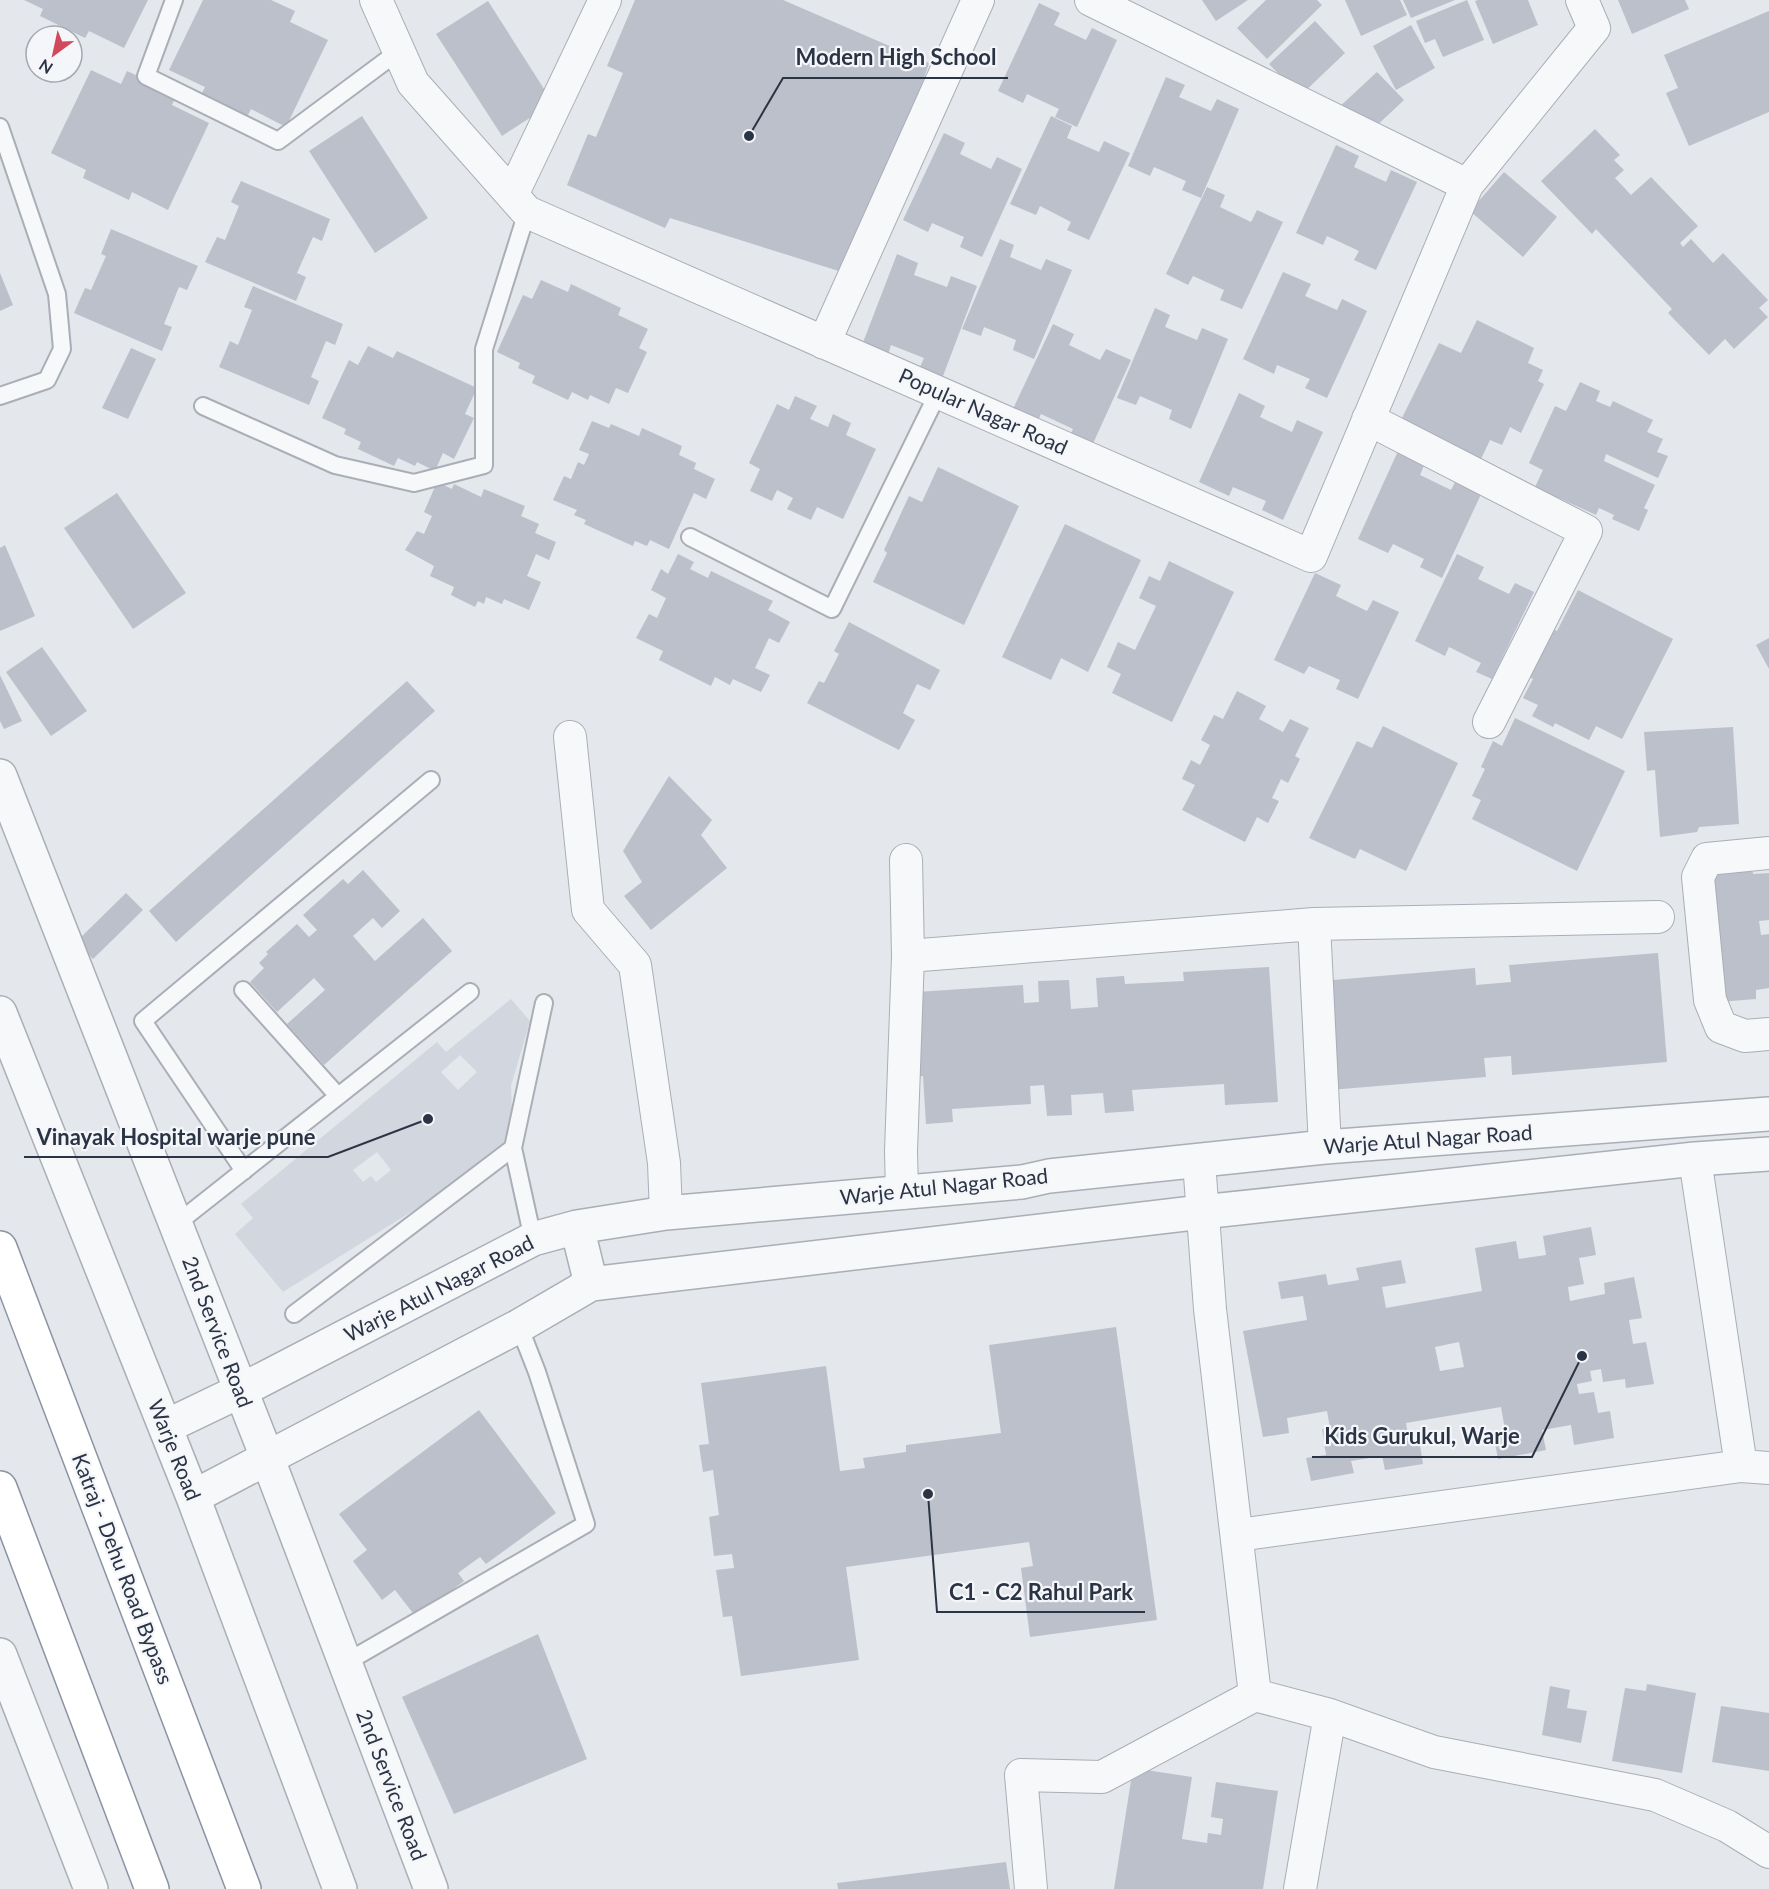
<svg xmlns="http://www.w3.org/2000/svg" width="1769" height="1889" font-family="Lato,sans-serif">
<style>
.built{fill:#d2d6de;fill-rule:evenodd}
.building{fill:#bbc0ca;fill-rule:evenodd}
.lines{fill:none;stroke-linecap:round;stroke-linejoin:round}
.service-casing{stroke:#a9aeb7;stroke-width:20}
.minor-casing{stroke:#a9aeb7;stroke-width:34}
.tertiary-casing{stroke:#a9aeb7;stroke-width:36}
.trunk-casing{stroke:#8b94a3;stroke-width:36}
.service{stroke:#f7f8fa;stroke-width:16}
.minor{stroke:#f7f8fa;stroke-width:32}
.tertiary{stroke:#f7f8fa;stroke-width:33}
.trunk{stroke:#fff;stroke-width:33}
.labels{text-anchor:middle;stroke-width:4.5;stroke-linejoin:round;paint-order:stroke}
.street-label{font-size:21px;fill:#2b3445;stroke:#f4f6f9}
.leader{fill:none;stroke:#2b3445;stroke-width:2}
.callout-dot{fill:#2b3445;stroke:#f4f6f9;stroke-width:2}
.callout-label{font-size:22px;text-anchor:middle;font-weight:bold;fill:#2b3445;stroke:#f4f6f9;stroke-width:4.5;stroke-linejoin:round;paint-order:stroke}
</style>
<rect width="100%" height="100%" fill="#e4e7ec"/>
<path class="built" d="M511,999L530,1021L511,1086L513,1148L283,1292L235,1234L253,1218L241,1204L437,1042L446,1052ZM460,1055L477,1072L458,1090L441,1072ZM377,1152L391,1170L376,1182L371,1176L363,1182L353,1170Z"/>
<path class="building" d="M24,0H148L124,48L89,31L85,38L40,16L43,9Z
M203,0H271L295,11L290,22L328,40L286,127L251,109L247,117L201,95L205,87L169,70Z
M635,0H783L929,63L917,99L845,273L670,218L665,228L567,185L588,134L596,137L623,73L607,66Z
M1202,0H1248L1216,21Z
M1266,0H1317L1322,5L1267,59L1237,28Z
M1345,0H1400L1407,15L1361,36Z
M1403,0H1455L1411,18Z
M1467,0L1484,40L1443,57L1435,39L1425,43L1416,21Z
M1478,0H1528L1538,25L1493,44L1475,1Z
M1618,0H1685L1689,9L1632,34Z
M488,1L553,103L502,136L436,34Z
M1039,3L1060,13L1054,25L1086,40L1092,28L1117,40L1077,127L1055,117L1059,109L1027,94L1023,103L998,91Z
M1769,11V112L1689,146L1666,93L1678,88L1664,55Z
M1315,21L1345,53L1300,96L1269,64Z
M1411,25L1435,68L1396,90L1373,46Z
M91,70L121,84L127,71L177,94L172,105L209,123L168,210L132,192L129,200L83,178L86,170L51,153Z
M1377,72L1404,100L1371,131L1336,110Z
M1166,77L1185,85L1179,97L1211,111L1217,99L1239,109L1201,198L1182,190L1186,181L1154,167L1150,176L1128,166Z
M362,116L428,218L375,253L309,151Z
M1051,116L1072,126L1067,138L1099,152L1104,141L1130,153L1089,240L1067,230L1071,222L1040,206L1036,215L1010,204Z
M1595,129L1620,155L1614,160L1624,170L1615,178L1631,195L1651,177L1698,226L1680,243L1683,247L1691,239L1713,263L1723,253L1768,300L1759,308L1768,317L1734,349L1725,339L1709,355L1668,313L1672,309L1596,229L1592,234L1541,181Z
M944,133L965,143L960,154L991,169L997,157L1022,169L982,257L960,247L964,237L932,223L928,232L903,220Z
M1336,145L1359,156L1354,167L1386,182L1391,170L1417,182L1376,270L1354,260L1359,251L1327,236L1323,245L1296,233Z
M1504,172L1557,217L1523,257L1470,211Z
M241,181L330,219L322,241L313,237L297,273L306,277L296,301L205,262L217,237L225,240L239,206L231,202Z
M1207,187L1225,195L1220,207L1251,222L1257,210L1283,222L1242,309L1220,300L1224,290L1193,276L1188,285L1166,274Z
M111,229L198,266L187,290L179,287L164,324L172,327L162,351L74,313L85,288L91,290L106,256L101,254Z
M1000,239L1014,245L1010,257L1041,270L1046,259L1072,270L1034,359L1013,350L1016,340L984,327L981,336L962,329Z
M897,254L918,263L914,275L947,287L951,276L977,286L943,376L920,367L924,358L891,345L888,355L862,345Z
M1283,272L1311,284L1305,296L1337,310L1342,299L1367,311L1327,398L1305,388L1310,379L1277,365L1274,374L1243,359Z
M0,273L13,305L0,311Z
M541,280L568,292L571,284L621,308L618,315L648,329L639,348L647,352L628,393L616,388L609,404L590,395L588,400L572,392L568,400L532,383L535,376L518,368L520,363L497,352L523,295L532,299Z
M253,286L343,324L335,345L326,341L311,377L319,381L309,405L219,367L230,341L238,345L252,310L244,307Z
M1155,308L1170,315L1165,327L1197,340L1202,328L1228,339L1191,429L1169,419L1172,410L1140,396L1136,405L1117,398Z
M1477,320L1534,348L1528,363L1543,370L1538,381L1544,384L1521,433L1510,427L1502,445L1490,440L1481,459L1401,420L1439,343L1461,353Z
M1053,324L1074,334L1069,345L1100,360L1106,349L1131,360L1091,448L1069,438L1073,429L1041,414L1037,423L1012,411Z
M368,346L393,358L397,351L477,388L465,414L474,418L454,459L443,453L435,471L417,462L415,466L398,458L394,466L358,449L361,442L344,434L346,429L322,418L349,360L358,365Z
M131,348L156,359L128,419L102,408Z
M1580,382L1600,391L1596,401L1610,407L1613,401L1653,420L1647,432L1663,439L1657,452L1668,456L1658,478L1606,454L1604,461L1655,485L1644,508L1648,510L1639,531L1612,519L1614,515L1599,508L1596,515L1535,487L1543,470L1529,463L1555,406L1566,411Z
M1239,393L1265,406L1260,417L1292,432L1297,420L1323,432L1283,520L1262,510L1266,501L1233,487L1229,496L1199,482Z
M795,396L817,406L810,419L828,427L833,414L851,423L846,435L876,449L843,519L817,507L811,520L787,509L793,498L777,490L772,501L750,491L760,469L749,463L777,404L789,410Z
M592,421L609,428L611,424L639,436L642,428L682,446L679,455L696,463L694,469L715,479L706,499L694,493L669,549L650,540L647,546L635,541L633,546L584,524L586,520L574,515L577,510L553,500L564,476L571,479L578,462L584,465L589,454L579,450Z
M1398,451L1425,463L1420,475L1451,490L1457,478L1483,490L1442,578L1420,567L1424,559L1393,544L1388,553L1358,539Z
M938,467L1019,506L964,625L873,582L887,553L884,550L909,496L922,502Z
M437,482L452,489L454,484L481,497L484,489L525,506L521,516L539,524L535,533L556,542L549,560L536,554L527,576L541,582L529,610L504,599L502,604L486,597L484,604L478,601L475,607L451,595L454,587L430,576L434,566L405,550L417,531L424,534L432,516L424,512Z
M117,493L186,593L133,629L64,528Z
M1065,524L1141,560L1088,672L1061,658L1051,680L1002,657Z
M5,545L35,616L0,631V548Z
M678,554L694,562L690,569L708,578L711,571L773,601L768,610L790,622L779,643L769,638L755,668L770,675L761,692L733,679L730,685L715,677L711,686L659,660L663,651L636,638L649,614L657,618L666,598L651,590L661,569L668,574Z
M1457,554L1484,567L1478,579L1509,594L1515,583L1534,592L1492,679L1476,672L1481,663L1449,647L1445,656L1415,641Z
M1169,561L1234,592L1172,722L1112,693L1121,674L1107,667L1118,642L1135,650L1156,606L1139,598L1149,576L1160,581Z
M1315,573L1341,585L1336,596L1367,611L1373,600L1399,612L1358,699L1336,689L1340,680L1309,666L1304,674L1274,660Z
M1578,590L1673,639L1622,739L1596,726L1589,740L1555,723L1553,727L1532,716L1538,705L1523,698L1533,679L1524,674L1548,627L1557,631Z
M849,622L940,670L930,690L917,684L903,713L915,720L899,750L807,703L819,681L824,683L839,654L834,651Z
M1769,638V669L1756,645Z
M42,647L87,711L51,736L6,672Z
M0,675L22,721L4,729L0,721Z
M407,681L435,711L176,942L149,911Z
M1237,691L1266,706L1259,719L1283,732L1290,719L1309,728L1295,756L1300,759L1288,783L1281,779L1272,798L1279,801L1268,823L1257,817L1245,842L1182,810L1195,785L1182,779L1191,760L1200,765L1210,745L1201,740L1214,715L1223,719Z
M1515,718L1625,771L1577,871L1472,819L1481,800L1472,796L1485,769L1481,767L1493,741L1502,746Z
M1383,726L1458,763L1406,871L1360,849L1355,859L1309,838L1357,741L1372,748Z
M1733,727L1739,824L1699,827L1697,832L1660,837L1655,770L1647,771L1644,732Z
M669,776L712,820L701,835L727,868L651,930L624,896L642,882L623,851Z
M1752,867L1753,874L1769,873V920L1759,921L1761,935L1769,934V988L1756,990V999L1719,1002L1706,871Z
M363,870L400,911L382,928L373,918L353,936L375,961L423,918L452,951L324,1065L287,1024L325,990L314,978L277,1012L250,982L264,968L259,963L268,954L266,952L297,924L309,937L317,930L303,915L343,879L348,884Z
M126,893L143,910L93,959L76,942Z
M1658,953L1667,1062L1512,1075L1511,1056L1484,1058L1486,1077L1330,1090L1321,981L1475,968L1476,985L1511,982L1509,965Z
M1269,967L1278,1102L1225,1105L1224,1084L1132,1090L1134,1111L1105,1113L1103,1093L1071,1095L1072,1115L1047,1116L1044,1085L1030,1086L1031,1104L952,1109L953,1122L926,1124L923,1076L913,1077L917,992L1023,985L1024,1003L1039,1002L1038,981L1069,980L1071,1009L1098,1007L1096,978L1124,976L1125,984L1184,981L1183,972Z
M1591,1227L1596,1255L1579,1258L1584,1284L1568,1287L1570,1301L1605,1294L1604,1283L1634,1277L1642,1318L1629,1320L1633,1344L1646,1342L1654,1384L1626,1388L1625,1379L1603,1382L1601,1369L1590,1371L1592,1381L1577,1384L1579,1394L1594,1392L1598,1413L1610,1411L1614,1438L1574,1445L1571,1425L1542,1430L1546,1450L1498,1459L1493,1432L1505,1430L1501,1407L1406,1423L1409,1441L1419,1439L1423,1464L1385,1470L1382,1456L1351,1461L1354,1473L1311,1481L1306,1458L1326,1455L1322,1429L1330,1428L1327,1411L1287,1418L1289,1433L1263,1437L1243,1331L1307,1320L1303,1296L1281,1299L1278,1282L1326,1274L1328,1285L1359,1280L1356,1268L1401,1260L1406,1283L1382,1287L1386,1308L1482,1291L1475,1248L1516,1241L1519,1259L1546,1255L1543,1236ZM1459,1342L1464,1367L1440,1371L1435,1347Z
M1116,1327L1157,1620L1030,1637L1021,1568L1033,1566L1029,1542L846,1567L859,1660L741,1676L732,1616L723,1617L716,1570L734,1568L732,1554L714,1556L709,1517L719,1515L713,1470L703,1472L699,1445L709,1444L701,1383L826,1366L840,1471L865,1468L863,1458L906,1452V1445L1001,1433L989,1345Z
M479,1410L556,1513L486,1564L480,1557L458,1573L464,1581L416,1617L395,1590L382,1600L353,1561L367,1550L339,1514Z
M538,1634L587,1759L454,1814L402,1697Z
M1647,1684L1696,1693L1682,1773L1612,1761L1625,1688L1646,1691Z
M1550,1686L1570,1690L1567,1708L1587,1711L1581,1743L1542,1735Z
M1721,1706L1769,1713V1771L1712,1762Z
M1133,1768L1192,1777L1182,1839L1207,1843L1208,1833L1221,1835L1223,1819L1211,1817L1216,1782L1278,1791L1263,1889H1114Z
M1006,1862L1010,1889H838L837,1883Z"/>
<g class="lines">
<g class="service-casing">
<path id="service" d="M174,0L146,76L278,141L399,51
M0,127L57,294L62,349L47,380L0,396
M203,406L335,465L414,483L484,465V349L527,212
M690,537L832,609L938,393
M243,990L338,1096
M244,1171L143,1021L431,780
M175,1225L470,992
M533,1239L513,1148L544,1003
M294,1314L513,1148
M345,1663L586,1524L537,1372L519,1326"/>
</g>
<g class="minor-casing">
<path id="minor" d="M376,0L413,83L527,212L1311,556L1467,185L1594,28L1582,0
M1091,0L1467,185
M512,195L605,0
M824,343L978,0
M1368,419L1586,531L1489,722
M570,737L588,910L635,965L664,1163L666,1213
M1769,853L1707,859L1698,877L1710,1000L1721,1027L1745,1036L1769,1034
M1314,924L1325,1147
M908,956L1314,924L1658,917
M1695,1159L1741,1466L1769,1468
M1199,1162L1210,1309L1255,1695L1330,1715L1434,1752L1655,1795L1727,1826L1769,1852
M902,1193L901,1151L908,956L906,860
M1238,1535L1741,1466
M1031,1889L1021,1775L1102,1777L1255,1695
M1300,1889L1330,1715"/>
</g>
<g class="tertiary-casing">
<path id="tertiary" d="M0,776L267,1457L431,1889
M0,1013L193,1497L340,1889
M577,1227L591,1284
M165,1427L240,1391L533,1239L577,1227L666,1213L1022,1182L1049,1176L1325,1147L1769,1114
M193,1497L519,1326L591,1284L1202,1212L1695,1159L1769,1154
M0,1655L91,1889"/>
</g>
<g class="trunk-casing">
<path id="trunk" d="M0,1248L244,1889
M0,1488L152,1889"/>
</g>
<use href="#service" class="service"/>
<use href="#minor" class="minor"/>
<use href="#tertiary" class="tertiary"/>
<use href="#trunk" class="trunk"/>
</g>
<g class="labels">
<g class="street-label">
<text transform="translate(983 412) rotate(24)" y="7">Popular Nagar Road</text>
<text transform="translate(1428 1140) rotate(-4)" y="7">Warje Atul Nagar Road</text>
<text transform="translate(944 1187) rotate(-6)" y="7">Warje Atul Nagar Road</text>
<text transform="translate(439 1289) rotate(-27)" y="7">Warje Atul Nagar Road</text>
<text transform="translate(217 1332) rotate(69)" y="7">2nd Service Road</text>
<text transform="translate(174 1450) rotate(68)" y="7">Warje Road</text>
<text transform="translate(122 1569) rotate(69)" y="7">Katraj - Dehu Road Bypass</text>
<text transform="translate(391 1785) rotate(69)" y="7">2nd Service Road</text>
</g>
</g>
<path class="leader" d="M749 136L783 78H1008M428 1119L328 1157H24M1582 1356L1532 1457H1312M928 1494L937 1612H1145"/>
<g class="callout-dot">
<circle cx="749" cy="136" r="6"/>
<circle cx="428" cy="1119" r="6"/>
<circle cx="1582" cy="1356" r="6"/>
<circle cx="928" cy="1494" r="6"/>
</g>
<g class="callout-label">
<text x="896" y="65">Modern High School</text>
<text x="176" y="1145">Vinayak Hospital warje pune</text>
<text x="1422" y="1444">Kids Gurukul, Warje</text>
<text x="1041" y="1600">C1 - C2 Rahul Park</text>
</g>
<g transform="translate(54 54) rotate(213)"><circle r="28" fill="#f4f6f9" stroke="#a4a8b1" stroke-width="1.5"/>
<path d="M0-4.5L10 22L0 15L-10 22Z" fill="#d1495b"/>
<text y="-9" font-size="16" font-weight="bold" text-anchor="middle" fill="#2b3445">N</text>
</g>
</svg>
